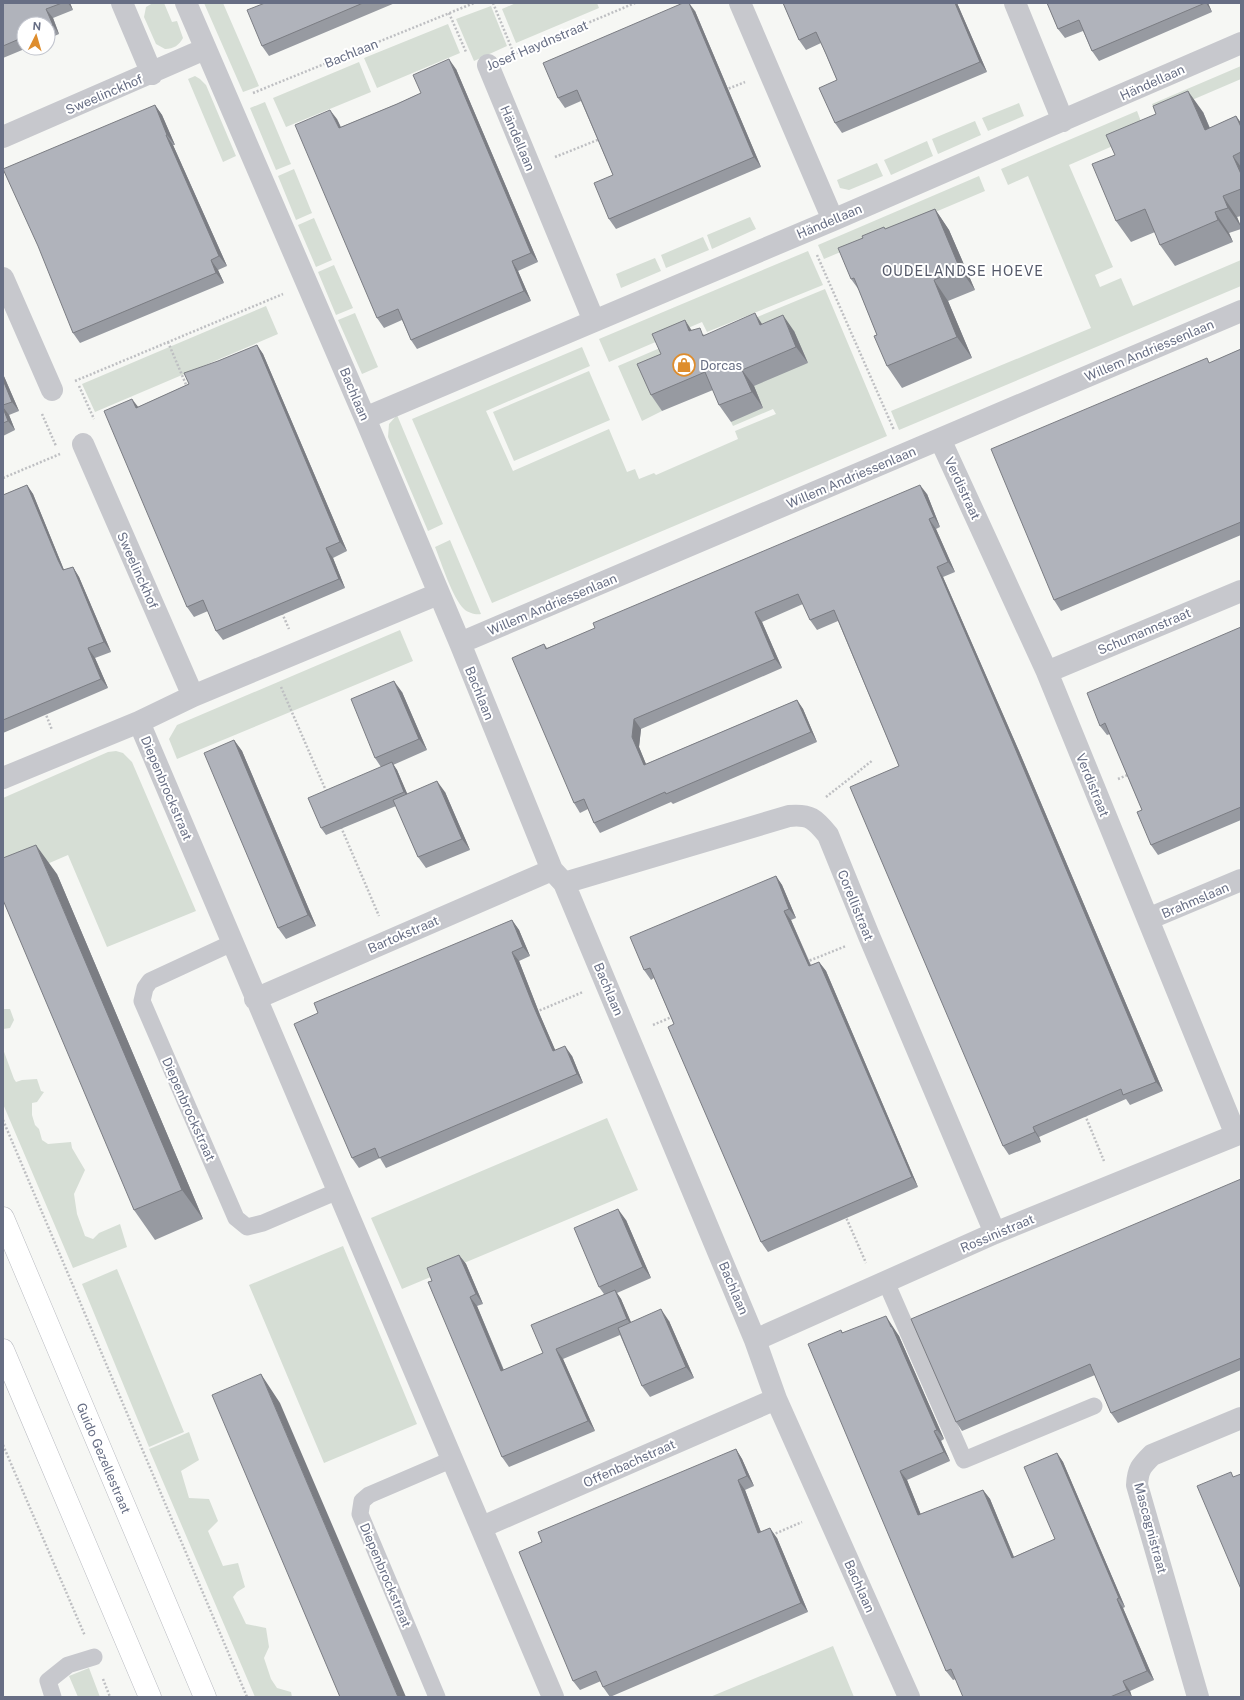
<svg xmlns="http://www.w3.org/2000/svg" width="1244" height="1700" font-family="'Public Sans',sans-serif">
<style>
.green{fill:#d6ded5}
.lines{fill:none;stroke-linecap:round;stroke-linejoin:round}
.secondary-casing{stroke:#b9bbc1;stroke-width:23}
.path{stroke:#bebfc2;stroke-width:2.5;stroke-dasharray:2 2;stroke-linecap:butt}
.lane{stroke:#c7c8cd;stroke-width:17}
.street{stroke:#c7c8cd;stroke-width:22}
.secondary{stroke:#fff;stroke-width:22}
.wall{fill:#979aa1}
.shaded-wall{fill:#7b7d83}
.building{fill:#b0b3bb;stroke:#7b7d83}
.labels{text-anchor:middle;stroke-width:4;stroke-linejoin:round;paint-order:stroke}
.street-label{font-size:13px;fill:#676e84;stroke:#fff}
.poi-label{font-size:13px;fill:#676e84;stroke:#fff;text-anchor:start}
.neighbourhood-label{font-size:14px;letter-spacing:1px;fill:#545969;stroke:#fff}
</style>
<rect width="100%" height="100%" fill="#f6f7f4"/>
<path class="green" d="M153,3H164L172,22L177,21L183,38C179,45 174,49 165,49L156,44L144,17L146,7Z
M204,3H223L259,86L243,92Z
M516,3H597L599,8L516,43L502,9Z
M491,6L507,46L474,61L456,19Z
M448,24L460,53L377,88L364,58Z
M359,62L371,92L286,127L273,98Z
M1241,66V79L1171,109L1169,107L1155,113L1152,104Z
M195,76L200,79L206,85L236,156L223,162L188,79Z
M265,102L291,164L276,170L250,108Z
M1019,103L1024,116L988,131L982,118Z
M1137,111L1145,132L1069,165L1113,267L1095,275L1100,287L1121,278L1133,306L1241,260V286L899,430L891,411L1091,328L1028,176L1008,185L1001,169Z
M975,121L981,135L938,154L932,139Z
M927,141L933,156L891,175L884,160Z
M877,163L883,176L849,190L840,188L837,180Z
M294,169L312,213L296,220L278,176Z
M979,176L985,191L824,259L818,245Z
M750,217L756,229L712,249L707,235Z
M314,218L332,260L316,267L298,225Z
M703,237L709,250L666,268L661,255Z
M808,251L823,285L707,332L702,322L609,362L599,339Z
M655,258L661,271L621,288L616,274Z
M334,265L353,308L336,315L318,272Z
M825,289L887,436L492,603L412,419L582,347L590,366L486,411L513,471L609,429L627,472L635,469L639,479L654,473L656,475L738,439L735,431L776,414L773,409L733,426L731,422L749,375L808,363L794,332L738,325Z
M266,306L278,334L95,412L82,384Z
M355,313L378,367L362,374L338,320Z
M695,333L649,380L662,411L642,421L618,366Z
M589,371L610,420L514,461L493,412Z
M397,415L443,524L428,531L388,437L389,424Z
M450,540L481,614C476,615 468,613 464,609C453,599 441,562 435,547Z
M400,630L413,661L177,759L169,739L177,725Z
M116,751L123,753L132,762L196,911L107,947L68,855L3,883V798L108,752Z
M3,1009H10L14,1020L10,1028L3,1029Z
M3,1049L14,1079L16,1082L22,1080L37,1079L41,1091L44,1092L37,1102L32,1103V1115L35,1125L39,1129L42,1140L48,1144L71,1142L72,1148L85,1170L74,1194L77,1214L85,1236L93,1239L99,1233L120,1224L127,1247L73,1268L3,1104Z
M607,1118L638,1190L402,1289L371,1218Z
M343,1246L417,1424L324,1463L249,1285Z
M117,1269L184,1432L149,1447L82,1284Z
M189,1432L199,1460L181,1471L189,1498L209,1499L218,1521L208,1531L223,1566L238,1563L245,1587L237,1592L233,1597L246,1624L266,1628L269,1647L264,1658L271,1679L277,1688L291,1692L292,1697H255L149,1449Z
M833,1646L854,1697H710Z
M89,1668L100,1697H78L69,1676Z"/>
<g class="lines">
<g class="secondary-casing">
<path id="secondary" d="M3,1218L205,1697
M3,1350L150,1697"/>
</g>
<path class="path" d="M493,3L514,54
M449,13L466,52
M512,55L635,3
M725,90L745,82
M253,93L474,3
M555,157L600,139
M817,255L894,430
M168,342L187,387
M75,381L283,294
M79,386L94,419
M42,414L56,446
M3,478L60,454
M282,613L289,629
M281,687L327,793
M45,712L52,730
M1118,779L1130,774
M826,797L873,760
M341,827L379,916
M806,962L846,946
M536,1012L583,992
M653,1025L674,1016
M1085,1115L1104,1161
M3,1120L247,1697
M845,1215L866,1263
M3,1445L85,1636
M772,1535L802,1522
M103,1679L110,1697"/>
<path class="lane" d="M232,943L150,981L145,988L142,1001L236,1218L247,1227L263,1223L338,1191
M886,1282L964,1460L1094,1406
M53,1697L48,1681L68,1665L94,1657
M437,1697L360,1514L362,1501L369,1495L453,1459"/>
<path class="street" d="M122,3L152,74
M186,3L365,418L460,643L552,870L564,883L755,1340L776,1399L909,1697
M740,3L833,220
M1015,3L1063,121
M488,65L594,321
M3,137L205,49
M3,278L52,390
M365,418L833,220L1241,43
M940,439L1047,672L1236,1135
M83,444L193,696
M460,643L1241,311
M1047,672L1241,591
M139,722C276,1047 416,1372 553,1697
M3,778L139,722L193,696L438,594
M564,883L789,816C810,814 815,819 828,835L869,936L995,1233
M1148,919L1241,880
M255,999L552,870
M755,1340L995,1233L1241,1133
M482,1527L776,1399
M1198,1697L1137,1485C1138,1469 1141,1466 1152,1455L1241,1418"/>
<use href="#secondary" class="secondary"/>
</g>
<path class="wall" d="M3,3H70L73,10L53,18L59,34L48,39V24H24V48H27L3,58Z
M265,3H395L269,56L262,46Z
M783,3H957L987,72L842,133L835,123L837,80L821,43L806,50L799,40Z
M1047,3H1208L1212,12L1099,61L1092,51L1083,31L1065,38L1058,29Z
M695,11L761,167L616,229L609,219L613,175L581,101L565,108L558,98Z
M456,69L538,262L518,271L531,301L417,349L411,340L402,320L384,328L377,318L337,119L341,127L397,104L421,93Z
M155,105L162,115L175,145H173L227,266L218,270L224,283L80,343L73,333Z
M1203,112L1210,128L1236,116L1241,123V216L1237,217L1241,226V229L1229,233L1233,242L1175,266L1160,245L1155,232L1131,242L1116,221L1115,155Z
M935,209L949,230L975,290L948,301L972,358L902,388L887,366L877,335L859,290L851,279L886,229Z
M762,324L794,331L808,363L754,386L763,408L731,422L719,405L713,390L662,411L651,395L661,354L692,331L705,335Z
M257,345L263,354L347,551L333,558L345,588L223,640L216,631L208,611L194,617L187,607L138,407L189,384L218,361Z
M1241,349V535L1061,611L1054,600L1210,363Z
M3,374L19,411L9,415L15,430L3,436Z
M27,485L33,494L64,570L73,567L79,577L111,652L95,658L108,688L3,733V495Z
M927,494L940,527L936,529L955,572L943,577L1019,751L1163,1091L1130,1105L1126,1099L1039,1137L1041,1142L1009,1155L1003,1146L899,766L838,621L817,630L810,620L803,604L762,622L782,668L641,729L639,747L646,764L797,700L803,709L817,742L673,804L671,802L600,833L594,823L588,809L580,813L574,803L544,644L547,648Z
M1241,627V820L1158,855L1151,845L1142,810L1110,734L1107,735L1100,726Z
M402,692L427,750L393,765L397,770L407,794L445,792L470,850L426,868L418,857L396,806L326,835L321,828L381,767L375,758Z
M234,740L242,751L316,926L286,939L278,928Z
M57,874L203,1219L155,1240L134,1210Z
M776,876L782,885L796,918L791,920L811,965L819,962L826,971L918,1187L768,1252L761,1242L674,1024L654,978L651,980L644,970Z
M512,920L519,930L530,956L519,961L540,1015L555,1050L572,1056L583,1083L386,1168L380,1158L359,1168L352,1158L318,1013Z
M1241,1179V1370L1118,1423L1111,1413L1095,1375L962,1431L956,1422Z
M626,1220L651,1278L617,1293L621,1299L631,1323L669,1321L694,1378L650,1397L642,1386L620,1335L563,1359L595,1431L509,1467L502,1457L432,1281L459,1255L466,1264L483,1304L477,1306L504,1370L543,1353L604,1294L599,1287Z
M892,1326L894,1330L899,1336L944,1439L941,1441L950,1461L907,1480L921,1515L983,1490L990,1499L1014,1557L1055,1539L1057,1453L1063,1462L1125,1607L1123,1608L1154,1680L1130,1691L1132,1697H963L956,1679L953,1680L946,1671L841,1330L843,1333Z
M736,1449L742,1459L754,1486L745,1490L761,1532L777,1538L808,1612L610,1697L603,1687L601,1681L580,1690L573,1681L542,1542Z"/>
<path class="shaded-wall" d="M68,3H70L73,10Z
M689,3L695,11L761,167L754,157Z
M955,3H957L987,72L980,62Z
M1206,3H1208L1212,12Z
M46,9L53,18L59,34L53,25Z
M449,59L456,69L538,262L531,253Z
M1188,91L1203,112L1219,151L1205,130Z
M155,105L162,115L175,145L167,135Z
M330,110L337,119L345,138L339,128Z
M1236,116L1241,123V127Z
M166,135L173,145L227,266L219,256Z
M1233,156L1241,167V174Z
M1223,196L1237,217L1241,227L1228,208Z
M935,209L949,230L975,290L960,269Z
M1215,212L1229,233L1233,242L1218,220Z
M211,260L218,270L224,283L216,273Z
M512,261L518,271L531,301L524,291Z
M934,280L948,301L972,358L957,337Z
M755,313L766,330L760,325Z
M783,315L794,331L808,363L796,347Z
M685,320L696,337L689,331Z
M257,345L263,354L347,551L340,542Z
M742,370L754,386L763,408L752,392Z
M3,374L19,411L12,402L3,380Z
M132,399L139,408H136Z
M3,407L9,415L15,430L8,421Z
M27,485L33,494L64,570H63L58,560Z
M920,485L927,494L940,527L934,517Z
M929,519L936,529L955,572L948,562Z
M326,548L333,558L345,588L339,579Z
M73,567L79,577L111,652L104,642Z
M937,567L943,577L1019,751L1163,1091L1156,1082Z
M755,612L762,622L782,668L775,659Z
M88,648L95,658L108,688L101,679Z
M394,681L402,692L427,750L419,739Z
M797,700L803,709L817,742L811,732Z
M634,719L641,729L639,747L650,774L644,765L632,737Z
M234,740L242,751L316,926L308,915Z
M392,762L397,770L410,800L404,792Z
M437,781L445,792L470,850L462,839Z
M36,845L57,874L203,1219L182,1190Z
M776,876L782,885L796,918L789,909Z
M784,911L791,920L815,976L809,966Z
M512,920L519,930L530,956L523,947Z
M512,952L519,961L540,1015L560,1061L553,1051L533,1005Z
M819,962L826,971L918,1187L912,1177Z
M565,1046L572,1056L583,1083L577,1074Z
M1033,1127L1039,1137L1041,1142L1035,1132Z
M618,1209L626,1220L651,1278L643,1267Z
M459,1255L466,1264L483,1304L476,1294Z
M615,1290L621,1299L634,1329L627,1319Z
M470,1297L477,1306L508,1381L501,1371Z
M661,1309L669,1321L694,1378L686,1367Z
M886,1316L899,1336L944,1439L937,1430Z
M556,1349L563,1359L595,1431L588,1421Z
M261,1374L280,1403L406,1697H398Z
M934,1431L941,1441L950,1461L944,1452Z
M736,1449L742,1459L754,1486L747,1476Z
M1057,1453L1063,1462L1125,1607L1119,1598Z
M900,1471L907,1480L925,1525L918,1515Z
M738,1480L745,1490L765,1543L758,1533Z
M983,1490L990,1499L1018,1567L1012,1558Z
M770,1528L777,1538L808,1612L801,1603Z
M1117,1599L1123,1608L1154,1680L1147,1671Z
M1123,1681L1130,1691L1132,1697L1127,1690Z"/>
<path class="building" d="M3,3H62L46,9L53,25L48,27V24H24V37L3,46Z
M265,3H363L262,46L247,10Z
M683,3H689L754,157L609,219L594,183L613,175L577,90L558,98L543,63Z
M783,3H955L980,62L835,123L819,88L837,80L826,54L816,32L799,40Z
M1047,3H1205L1092,51L1079,20L1058,29Z
M449,59L531,253L512,261L524,291L411,340L398,309L377,318L295,125L330,110L339,128L397,104L421,93L413,75Z
M1188,91L1205,130L1236,116L1241,127V152L1233,156L1241,174V189L1223,196L1228,208L1215,212L1218,220L1160,245L1145,209L1116,221L1092,164L1115,155L1106,135L1156,114L1153,106Z
M155,105L167,135H166L219,256L211,260L216,273L73,333L38,246L3,169Z
M935,209L960,269L934,280L957,337L887,366L874,336L877,335L854,278L851,279L838,248L863,238L862,236L884,227L885,229Z
M755,313L760,325L783,315L796,347L742,370L752,392L719,405L705,372L651,395L637,364L661,354L652,334L685,320L689,331L700,328L703,336Z
M257,345L340,542L326,548L339,579L216,631L203,600L187,607L104,411L132,399L136,408L189,384L184,373L218,361Z
M1241,349V522L1054,600L991,449L1207,358L1209,363Z
M3,380L12,402L3,405Z
M3,408L8,421L3,423Z
M27,485L58,560L63,570L73,567L104,642L88,648L101,679L3,720V495Z
M920,485L934,517L929,519L948,562L937,567L1012,741L1156,1082L1123,1095L1121,1089L1033,1127L1035,1132L1003,1146L850,787L899,766L834,610L810,620L798,594L755,612L775,659L634,719L632,737L644,765L797,700L811,732L666,794L665,792L594,823L584,799L574,803L512,658L544,644L546,649L595,628L593,623Z
M1241,627V807L1151,845L1137,812L1142,810L1105,723L1100,726L1087,693Z
M394,681L419,739L375,758L351,699Z
M234,740L308,915L278,928L204,753Z
M392,762L404,792L321,828L308,798Z
M437,781L462,839L418,857L393,800Z
M36,845L182,1190L134,1210L3,900V858Z
M776,876L789,909L784,911L809,966L819,962L912,1177L761,1242L668,1027L674,1024L650,968L644,970L630,937Z
M512,920L523,947L512,952L533,1005L553,1051L565,1046L577,1074L379,1158L375,1148L352,1158L294,1024L318,1013L314,1003Z
M1241,1179V1358L1111,1413L1090,1364L956,1422L911,1319Z
M618,1209L643,1267L599,1287L574,1228Z
M459,1255L476,1294L470,1297L501,1371L543,1353L531,1325L615,1290L627,1319L556,1349L588,1421L502,1457L428,1282L432,1281L427,1268Z
M661,1309L686,1367L642,1386L618,1328Z
M886,1316L891,1327H892L937,1430L934,1431L944,1452L900,1471L918,1515L983,1490L1012,1558L1055,1539L1024,1467L1057,1453L1119,1598L1117,1599L1147,1671L1123,1681L1127,1690L1110,1697H963L951,1669L946,1671L808,1344L841,1330L842,1333Z
M261,1374L398,1697H340L212,1395Z
M736,1449L747,1476L738,1480L758,1533L770,1528L801,1603L603,1687L596,1671L573,1681L519,1552L542,1542L538,1532Z
M1231,1472L1233,1477L1241,1474V1589L1197,1486Z"/>
<defs>
<g id="shop-ring" transform="scale(1.15)"><circle r="9.5" fill="#fff" stroke="#de8d2d" stroke-width="1.5"/><path d="M-5-2.5h2.3a2.7 3.5 0 0 1 5.4 0H5L5.5 6h-11ZM-1.5-2.5h3a1.5 2.3 0 0 0-3 0Z" fill="#de8d2d"/></g>
</defs>
<g fill-rule="evenodd">
<use href="#shop-ring" x="684" y="365"/>
</g>
<g class="labels">
<g class="street-label">
<text transform="translate(537 45) rotate(-23)" y="5">Josef Haydnstraat</text>
<text transform="translate(351 53) rotate(-22)" y="5">Bachlaan</text>
<text transform="translate(1152 82) rotate(-24)" y="5">Händellaan</text>
<text transform="translate(104 94) rotate(-23)" y="5">Sweelinckhof</text>
<text transform="translate(518 138) rotate(67)" y="5">Händellaan</text>
<text transform="translate(829 221) rotate(-23)" y="5">Händellaan</text>
<text transform="translate(1149 350) rotate(-23)" y="5">Willem Andriessenlaan</text>
<text transform="translate(355 394) rotate(67)" y="5">Bachlaan</text>
<text transform="translate(851 477) rotate(-23)" y="5">Willem Andriessenlaan</text>
<text transform="translate(963 488) rotate(65)" y="5">Verdistraat</text>
<text transform="translate(138 570) rotate(66)" y="5">Sweelinckhof</text>
<text transform="translate(552 604) rotate(-23)" y="5">Willem Andriessenlaan</text>
<text transform="translate(1144 631) rotate(-23)" y="5">Schumannstraat</text>
<text transform="translate(480 693) rotate(68)" y="5">Bachlaan</text>
<text transform="translate(1093 785) rotate(68)" y="5">Verdistraat</text>
<text transform="translate(167 788) rotate(67)" y="5">Diepenbrockstraat</text>
<text transform="translate(1195 900) rotate(-23)" y="5">Brahmslaan</text>
<text transform="translate(856 905) rotate(68)" y="5">Corellistraat</text>
<text transform="translate(403 934) rotate(-23)" y="5">Bartokstraat</text>
<text transform="translate(609 989) rotate(67)" y="5">Bachlaan</text>
<text transform="translate(189 1109) rotate(66)" y="5">Diepenbrockstraat</text>
<text transform="translate(997 1233) rotate(-23)" y="5">Rossinistraat</text>
<text transform="translate(734 1288) rotate(67)" y="5">Bachlaan</text>
<text transform="translate(104 1458) rotate(67)" y="5">Guido Gezellestraat</text>
<text transform="translate(629 1463) rotate(-24)" y="5">Offenbachstraat</text>
<text transform="translate(1151 1528) rotate(75)" y="5">Mascagnistraat</text>
<text transform="translate(386 1575) rotate(67)" y="5">Diepenbrockstraat</text>
<text transform="translate(860 1586) rotate(66)" y="5">Bachlaan</text>
</g>
<g class="poi-label">
<text x="700" y="370">Dorcas</text>
</g>
<g class="neighbourhood-label">
<text x="963" y="276">OUDELANDSE HOEVE</text>
</g>
</g>
<rect width="1244" height="1700" fill="none" stroke="#676e84" stroke-width="8"/>
<g transform="translate(36 36) rotate(5)"><circle r="19" fill="#ffffff" stroke="#c2c5ce"/>
<path d="M0-3L7 15L0 10L-7 15Z" fill="#de8d2d"/>
<text y="-6" font-size="11" font-weight="bold" text-anchor="middle" fill="#676e84">N</text>
</g>
</svg>
